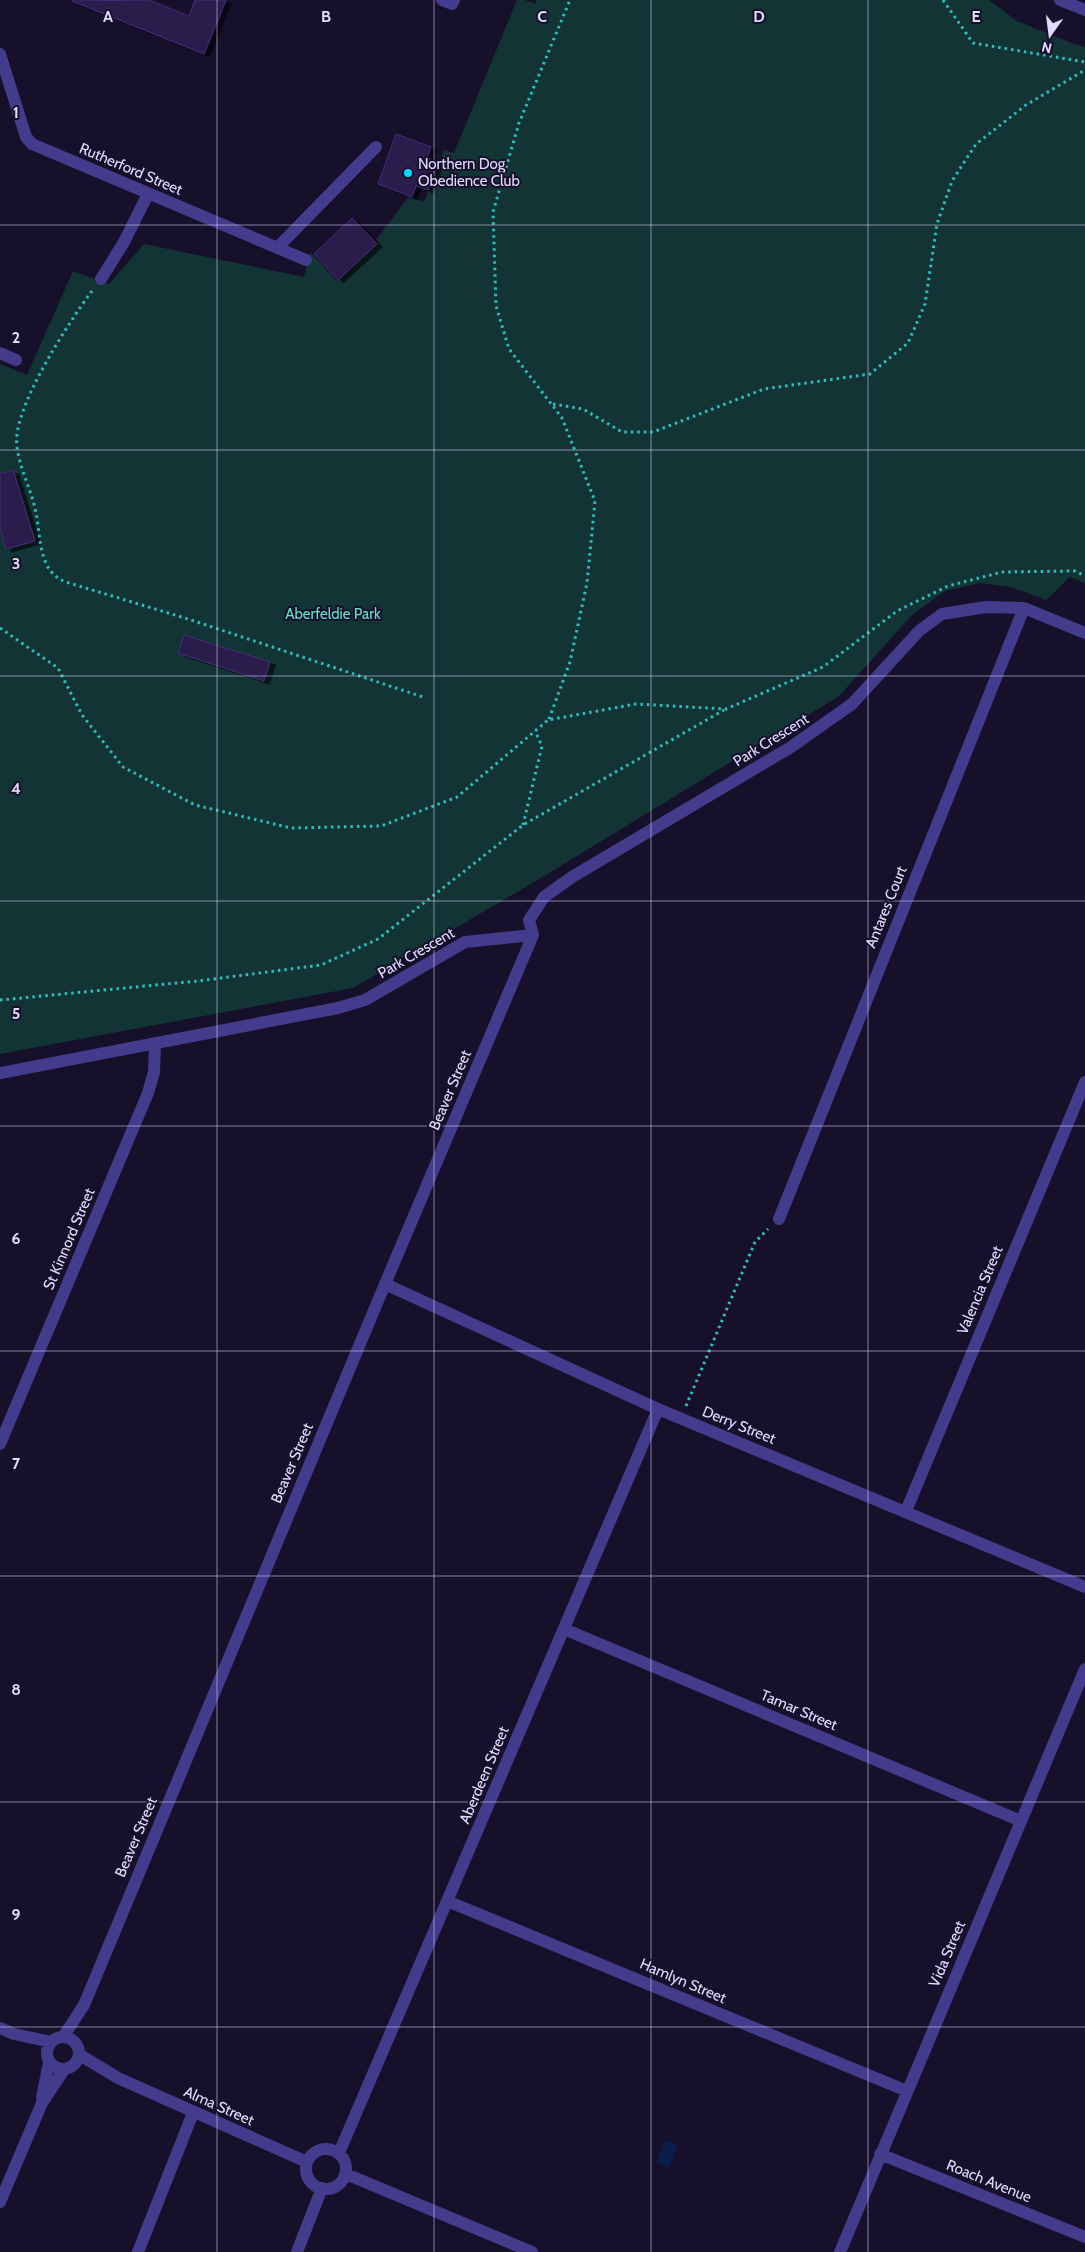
<svg xmlns="http://www.w3.org/2000/svg" width="1085" height="2252" font-family="Cabin,sans-serif">
<style>
.green{fill:#133435}
.water{fill:#0a1d4a}
.building{fill:#291c4c;stroke:#422e79;filter:url(#shadow)}
.lines{fill:none;stroke-linecap:round;stroke-linejoin:round}
.path{stroke:#2ebebf;stroke-width:3;stroke-dasharray:2.5 4;stroke-linecap:butt}
.minor{stroke:#433b8b;stroke-width:12}
.grid{fill:none;stroke:#e1daff;stroke-width:1;stroke-opacity:0.55}
.poi-dot{fill:#06d5ff;stroke:#17102b;stroke-width:2}
.labels{text-anchor:middle;stroke-width:4;stroke-linejoin:round;paint-order:stroke}
.poi-label{font-size:15px;fill:#e1daff;stroke:#17102b;text-anchor:start}
.street-label{font-size:15px;fill:#e1daff;stroke:#17102b}
.park-label{font-size:15px;fill:#62e3cc;stroke:#17102b}
.grid-label{font-size:16px;text-anchor:middle;font-weight:bold;fill:#e1daff;stroke:#17102b;stroke-width:4;stroke-linejoin:round;paint-order:stroke}
</style>
<defs>
<filter id="shadow"><feDropShadow dx="5.5" dy="3" stdDeviation="0" flood-color="#0009"/></filter>
</defs>
<rect width="100%" height="100%" fill="#17102b"/>
<path class="green" d="M517,0H525L535,4L537,0H989L1017,21L1074,44L1085,47V583L1070,577L1046,600L1011,587L980,583L945,591L913,614L839,696L536,881L353,988L0,1054V364L27,375L73,271L109,284L144,244L304,277L310,252L337,281L378,243L376,240L409,196L424,202L444,150L454,153Z"/>
<path class="water" d="M665,2140L678,2145L669,2168L656,2163Z"/>
<path class="building" d="M149,0L189,16L195,0H226L204,54L72,1Z
M396,134L431,147L427,158L438,162L428,190L416,186L412,197L378,184Z
M352,218L377,244L338,280L314,254Z
M13,470L35,541L6,549L0,528V474Z
M184,635L270,662L264,681L178,653Z"/>
<g class="lines">
<path class="path" d="M943,0L973,43L1085,62
M92,291C69,322 11,410 17,447C20,470 32,491 36,513C41,537 38,572 66,582L188,619L423,697
M553,404L583,409L622,432H653L764,389L870,374L908,343L925,304L937,224L952,181L976,144L1026,105L1085,70
M0,628L58,668L82,715L123,767L195,805L291,828L381,826L457,797L548,720L636,704L726,709L823,667L897,611L948,586L1002,572L1075,571L1085,576
M549,719L570,662L587,583L595,501L562,418L509,349L496,306L493,212L519,123L570,0
M523,825L542,746L535,731
M0,1000L198,981L321,965L378,939L523,825L724,710
M686,1406L755,1242L768,1229"/>
<path class="minor" d="M442,0L452,4L454,0
M1060,0L1085,10
M0,54L26,137L32,144L306,260
M277,248L376,147
M101,279L124,242L148,194
M0,353L16,360
M533,935L529,920L544,897L572,877L791,747L852,704L919,631L942,614L986,607L1024,608L1085,633
M0,1073L338,1008L365,1000L465,942L533,935
M779,1219L1024,608
M385,1284L658,1409L1085,1587
M0,1444L148,1093L154,1072L155,1043
M906,1511L1085,1082
M564,1629L1021,1821
M447,1901L907,2091
M0,2028L14,2034L51,2042
M47 2053a16 16 0 1 1 32 0a16 16 0 1 1-32 0Z
M63,2037L84,2005L385,1284L533,935
M80,2055L118,2078L307,2162
M42,2098L49,2062
M306 2169a20 20 0 1 1 40 0a20 20 0 1 1-40 0Z
M339,2153L658,1409
M880,2154L1085,2237
M346,2174L532,2252
M0,2202L42,2103L64,2070
M138,2252L193,2113
M297,2252L322,2188
M840,2252L1085,1669"/>
</g>
<path class="grid" d="M217,0V2252M434,0V2252M651,0V2252M868,0V2252M0,225H1085M0,450H1085M0,676H1085M0,901H1085M0,1126H1085M0,1351H1085M0,1576H1085M0,1802H1085M0,2027H1085"/>
<circle class="poi-dot" cx="408" cy="173" r="5"/>
<g class="labels">
<g class="poi-label">
<text x="418" y="169">Northern Dog<tspan x="418" dy="17">Obedience Club</tspan></text>
</g>
<g class="street-label">
<text transform="translate(131 169) rotate(23)" y="5">Rutherford Street</text>
<text transform="translate(771 740) rotate(-32)" y="5">Park Crescent</text>
<text transform="translate(886 907) rotate(-68)" y="5">Antares Court</text>
<text transform="translate(416 953) rotate(-30)" y="5">Park Crescent</text>
<text transform="translate(450 1090) rotate(-67)" y="5">Beaver Street</text>
<text transform="translate(69 1239) rotate(-67)" y="5">St Kinnord Street</text>
<text transform="translate(980 1290) rotate(-67)" y="5">Valencia Street</text>
<text transform="translate(739 1425) rotate(22)" y="5">Derry Street</text>
<text transform="translate(292 1463) rotate(-67)" y="5">Beaver Street</text>
<text transform="translate(799 1710) rotate(23)" y="5">Tamar Street</text>
<text transform="translate(484 1775) rotate(-67)" y="5">Aberdeen Street</text>
<text transform="translate(136 1837) rotate(-67)" y="5">Beaver Street</text>
<text transform="translate(947 1954) rotate(-67)" y="5">Vida Street</text>
<text transform="translate(683 1981) rotate(23)" y="5">Hamlyn Street</text>
<text transform="translate(219 2106) rotate(24)" y="5">Alma Street</text>
<text transform="translate(989 2181) rotate(22)" y="5">Roach Avenue</text>
</g>
<g class="park-label">
<text x="333" y="619">Aberfeldie Park</text>
</g>
</g>
<g class="grid-label">
<text x="108" y="22">A</text>
<text x="326" y="22">B</text>
<text x="542" y="22">C</text>
<text x="759" y="22">D</text>
<text x="976" y="22">E</text>
<text x="16" y="118">1</text>
<text x="16" y="343">2</text>
<text x="16" y="569">3</text>
<text x="16" y="794">4</text>
<text x="16" y="1019">5</text>
<text x="16" y="1244">6</text>
<text x="16" y="1469">7</text>
<text x="16" y="1695">8</text>
<text x="16" y="1920">9</text>
</g>
<g transform="translate(1050 35) rotate(194)" stroke="#17102b" stroke-width="4" paint-order="stroke">
<path d="M0-4L9 19L0 12L-9 19Z" fill="#e1daff"/>
<text y="-8" font-size="14" font-weight="bold" text-anchor="middle" fill="#e1daff">N</text>
</g>
</svg>
